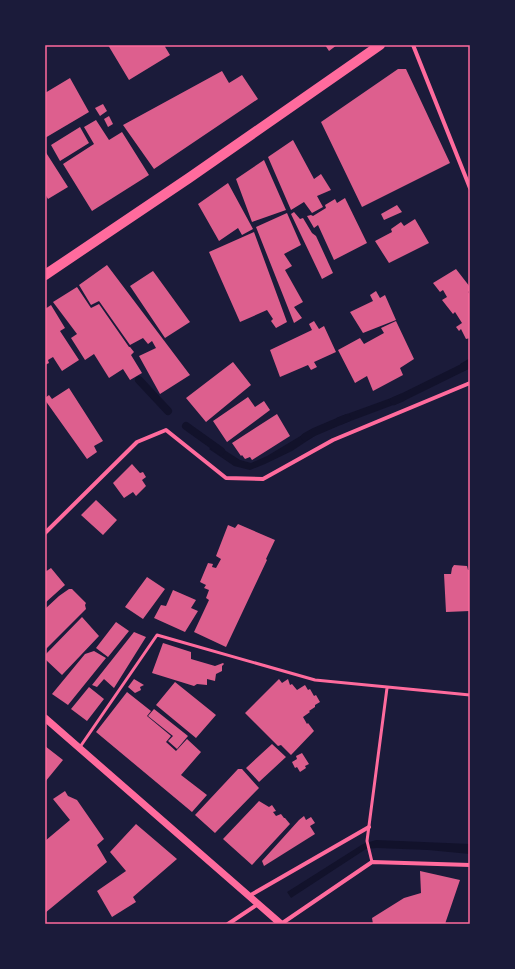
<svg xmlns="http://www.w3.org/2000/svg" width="515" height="969" font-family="'Space Grotesk',sans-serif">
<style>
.water{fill:#12122b}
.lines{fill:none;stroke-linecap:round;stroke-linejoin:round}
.stream{stroke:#12122b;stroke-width:8}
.building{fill:#dd5f8e}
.service{stroke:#ff6b9d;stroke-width:3}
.minor{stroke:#ff6b9d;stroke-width:4}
.tertiary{stroke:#ff6b9d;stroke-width:7}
.primary{stroke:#ff6b9d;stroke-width:10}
.neatline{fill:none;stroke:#ff6b9d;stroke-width:1.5}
</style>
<rect width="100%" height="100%" fill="#1b1b3a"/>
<path class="water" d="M470,358V368L462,372L460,364Z
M402,394L404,401L340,425L336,418Z
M312,429L316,435L292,451L265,464L250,470L234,466L209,449L215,444L240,460L251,463L267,456Z
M376,840L470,844V854L428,850L377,848L366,849L291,898L287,892L363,844Z"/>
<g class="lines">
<path class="stream" d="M139,380L168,411
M394,401L403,397L470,364
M186,426L221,451
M305,437L314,432L347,418"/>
</g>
<path class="building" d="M108,45H164L170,55L129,80Z
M325,45H337L329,51Z
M398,69H406L450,163L362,207L321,122Z
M222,71L229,83L242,75L258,99L154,169L123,125Z
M70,78L89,112L45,138V93Z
M103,104L107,111L100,116L95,108Z
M109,116L113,124L108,127L104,119Z
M96,120L109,140L122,132L149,175L92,211L63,164L94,144L84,127Z
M80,127L89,143L60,161L51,145Z
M293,140L314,179L321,174L331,190L317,196L323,207L312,213L304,202L291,210L268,157Z
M45,151L68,187L48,199L45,194Z
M264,160L286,210L252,222L236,179Z
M228,183L253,229L242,235L238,228L219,241L198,204Z
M345,198L367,243L334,260L318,225L314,228L307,216L311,215L313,216L326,208L325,205L335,199L337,203Z
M397,205L402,212L384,220L381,214Z
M294,212L300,219L303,218L312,233L316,236L333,273L322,279L291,214Z
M287,213L301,245L284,254L292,266L285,270L303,302L294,307L302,318L294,323L256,227Z
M415,219L429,243L389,263L375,241L392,232L391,229L401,222L404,226Z
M254,232L287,322L276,328L271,321L273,319L267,310L240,322L209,252Z
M107,265L190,375L160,394L139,356L156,348L152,341L148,344L143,338L130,345L99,301L91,305L79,285Z
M456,269L470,287V290L468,292L470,295V338L466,339L461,329L459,331L456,327L462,323L455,312L453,314L442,300L447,297L443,290L440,292L433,283Z
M153,271L190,322L165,338L130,286Z
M77,287L91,308L99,304L129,347H130L134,352L131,355L142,373L130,380L123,369L109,378L94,354L85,360L71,338L77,334L53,302Z
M376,291L380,298L385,295L396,320L363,333L350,312L373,301L370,295Z
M51,305L65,328L60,331L79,360L62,371L53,357L48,360L49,363L45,365V309Z
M314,321L319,329L324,326L336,352L314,362L317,367L311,370L308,365L280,377L270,350L312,330L309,324Z
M396,321L414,359L400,368L403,375L373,391L367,376L355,383L338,350L360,338L364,344L384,333L381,328Z
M233,362L251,385L206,422L186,398Z
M69,388L103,441L94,446L97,452L87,459L45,400V398L49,395L52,399Z
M248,397L255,407L264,401L270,410L227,442L213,421Z
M277,414L290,436L252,460L250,457L245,459L242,455L241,456L232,443Z
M132,464L140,473L143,472L146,477L142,480L146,486L136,496L133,492L124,498L113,483Z
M96,500L117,520L103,535L81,515Z
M238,524L275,540L266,559L267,560L226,647L194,632L209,600L206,598L209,590L204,588L206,585L200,582L208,563L213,564L212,567L216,568L221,559L216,556L228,525L235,528Z
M454,565L467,566L468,570H470V611L446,612L444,574H451L452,568Z
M51,568L65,585L45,603V572Z
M147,577L165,589L143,619L125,607Z
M69,589H72L86,603L85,605L86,609L45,650V609L59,596Z
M173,590L196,600L191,608L198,611L185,632L154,618L161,605L166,606Z
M82,617L99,636L62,675L45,659V655Z
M116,622L129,631L108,657L96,648Z
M134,632L146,637L114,688L104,679L97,687L92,685Z
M163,643L191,652V659L215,666L223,663L224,664L222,666V671L216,674L215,681L207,679V685L197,684L194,686L152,673Z
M94,651L106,658L68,705L52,694L85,654Z
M134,679L144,685L140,687L141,690L135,693L128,687Z
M279,679L282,683L288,679L290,685L292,684L297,690L305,685L308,690L310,689L314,696L316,695L320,702L315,705V707L309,711L310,712L303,717L307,724L308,723L314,731L291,755L281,745L278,746L245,713Z
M175,682L216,715L196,738L156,705Z
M89,687L104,699L87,721L71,709Z
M127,692L151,711L147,716L171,736L166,742L176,751L187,739L201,752L181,775L207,795L192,812L96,732Z
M154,709L188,736L177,749L168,741L173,736L148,716Z
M272,744L286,757L259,782L246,768Z
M45,746L63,760L45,782Z
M302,753L309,764L305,766L306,768L300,772L297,767L295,768L292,762L297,759L296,756Z
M238,769H242L259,788L215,833L195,815Z
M65,791L68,796L77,800L104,839L97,845L107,862L45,913V841L70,820L53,799Z
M259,801L269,807L272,805L276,811L273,812L276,816L281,814L284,818H285L290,824L252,865L223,839Z
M304,816L306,820L311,817L315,823L310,826L315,834L264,866L262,861L299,820Z
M136,824L177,859L133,897L136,902L112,917L97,891L126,871L110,852Z
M420,871L460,880L445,924H373L372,918L404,898L421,893Z"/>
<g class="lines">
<path class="service" d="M80,747L157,635L315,680L470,695
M372,862L367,841L387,688"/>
<path class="minor" d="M413,45L470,188
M45,533L137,442L166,430L226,478L263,479L333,440L470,383
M249,896L369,827
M228,924L258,904
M281,924L372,862L470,865"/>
<path class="tertiary" d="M45,718L281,924"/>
<path class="primary" d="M45,275L189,178L380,45"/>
</g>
<rect width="515" height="969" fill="none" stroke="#1b1b3a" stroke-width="92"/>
<rect x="46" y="46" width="423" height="877" class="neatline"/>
</svg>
